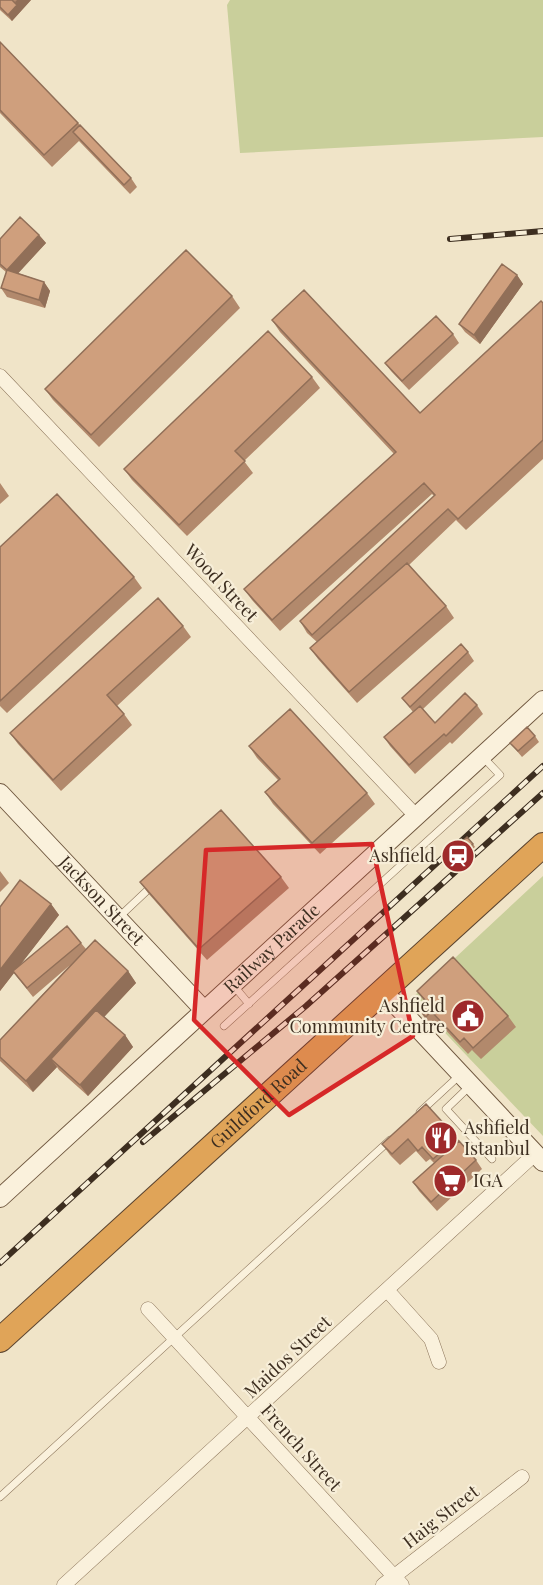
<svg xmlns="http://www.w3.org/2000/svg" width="543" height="1585" font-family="'Playfair Display',serif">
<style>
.green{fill:#c9cf9b}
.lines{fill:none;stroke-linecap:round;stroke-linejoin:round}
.lane-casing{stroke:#8d765c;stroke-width:8}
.street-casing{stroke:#8d765c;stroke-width:15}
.secondary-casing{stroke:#6f573f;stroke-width:20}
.highway-casing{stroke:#5b4430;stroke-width:26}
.lane{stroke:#faf1dc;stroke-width:7}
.street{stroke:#faf1dc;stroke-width:14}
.secondary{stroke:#faf1dc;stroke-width:18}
.highway{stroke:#e0a458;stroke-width:24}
.rail-casing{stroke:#3d2e20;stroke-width:6}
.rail{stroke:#f7eed8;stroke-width:4;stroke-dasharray:11;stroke-linecap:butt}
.wall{fill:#b2896c}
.shaded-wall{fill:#916f58}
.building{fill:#cf9f7d;stroke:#916f58;stroke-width:1.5}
.marked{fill:#d62828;fill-opacity:0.2;stroke:#d62828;stroke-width:4.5;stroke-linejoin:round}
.labels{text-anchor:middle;stroke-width:4.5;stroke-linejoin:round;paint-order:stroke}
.street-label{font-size:18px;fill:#3d2e20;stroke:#f7eed8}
.poi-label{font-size:18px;fill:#3d2e20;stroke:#f7eed8;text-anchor:end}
</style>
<rect width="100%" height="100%" fill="#f0e4c8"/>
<path class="green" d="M230,0H543V137L240,153L227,5Z
M543,876V1136L412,998Z"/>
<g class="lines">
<g class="lane-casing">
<path id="lane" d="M118,918L153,885
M234,986L249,1004
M224,1026L500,775L482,756
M471,1085L446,1109L492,1159
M420,1112L460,1075
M0,1497L390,1140"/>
</g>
<g class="street-casing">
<path id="street" d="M0,376L416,816
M387,1290L431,1339L439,1362
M148,1309L402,1585
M64,1585L535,1154
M383,1585L522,1477"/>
</g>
<g class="secondary-casing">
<g id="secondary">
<path id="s1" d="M0,793L204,1010"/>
<path d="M383,991L543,1162"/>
<path id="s2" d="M0,1198L543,700"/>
</g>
</g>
<g class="highway-casing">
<g id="highway">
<path id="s3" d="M0,1340L543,845"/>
</g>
</g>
<use href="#lane" class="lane"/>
<use href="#street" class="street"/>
<use href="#secondary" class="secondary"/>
<use href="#highway" class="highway"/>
<g class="rail-casing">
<path id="rail" d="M450,239L543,231
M143,1142L306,1006L543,793
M0,1263L543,766"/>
</g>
<use href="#rail" class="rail"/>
</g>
<path class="wall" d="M0,0H31L12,21L0,10Z
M0,42L131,178L137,187L130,194L79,141L52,167L0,113Z
M39,235L46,243L18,273L44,282L50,291L45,308L7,297L1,288L6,272L0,267V239Z
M517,275L523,284L480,344L465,332L459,324Z
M232,296L240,308L99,447L53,400L45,389Z
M543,303V459L466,530L456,520L409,565L446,606L454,618L357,703L318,659L310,648L317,642L307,633L300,621L434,496L432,494L280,631L252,600L244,589L394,454L280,332L272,320L420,413Z
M453,334L459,343L409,390L391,371L385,363Z
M312,377L320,388L244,461L253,473L187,536L132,480L124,469Z
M0,483L9,496L0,504Z
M0,547L134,577L142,588L7,713L0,706Z
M183,626L191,637L117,706L124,714L132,725L61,791L18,744L10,733Z
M468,652L474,661L423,709L435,723L477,705L483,714L452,744L450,742L415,774L390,746L384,737L413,712L402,698Z
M535,736L539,742L522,757L510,743Z
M249,746L367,793L375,804L320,854L273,804L265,792L278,780L257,758Z
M473,844L475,847L461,859L453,850Z
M0,871L9,883L0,892Z
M281,877L289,888L207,960L148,893L140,882Z
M51,904L59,915L20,965L81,943L86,949L128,971L136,983L104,1017L125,1035L133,1047L88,1096L59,1070L57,1067L33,1092L0,1061V1040L70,965L33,997L14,973L0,991V907Z
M417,991L508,1016L516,1027L481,1059L472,1050L468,1054L439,1023L434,1028L426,1020L418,1008L425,1002Z
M426,1104L457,1138L476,1160L482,1169L437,1211L419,1191L413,1182L434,1163L430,1159L426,1162L416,1151L400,1165L390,1155L382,1144Z"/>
<path class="shaded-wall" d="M17,0H31L12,21L8,15L17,5L15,2Z
M39,235L46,243L13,279L7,270Z
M517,275L523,284L480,344L474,335Z
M44,282L50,291L45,308L39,300Z
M51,904L59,915L0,991V970Z
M128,971L136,983L59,1065L51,1059L57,1067L33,1092L26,1081Z
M125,1035L133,1047L88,1096L80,1085Z"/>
<path class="building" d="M0,0H12L17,5L8,15L0,7Z
M0,42L78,123L44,155L0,110Z
M80,125L131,178L124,185L73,132Z
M20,217L39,235L7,270L0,264V239Z
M186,250L232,296L91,435L45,389Z
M502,264L517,275L474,335L459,324Z
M7,270L44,282L39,300L1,288Z
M304,290L420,413L541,301L543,303V440L458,519L448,509L312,635L300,621L435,495L424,483L272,620L244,589L396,452L272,320Z
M436,316L453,334L402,381L385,363Z
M268,331L312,377L235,451L245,461L179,525L124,469Z
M57,494L134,577L0,701V547Z
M407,563L446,606L349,692L310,648Z
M158,598L183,626L107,695L124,714L53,780L10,733Z
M461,644L468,652L410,707L402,698Z
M465,693L477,705L446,736L444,734L409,765L384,737L420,706L435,723Z
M290,709L367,793L312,843L265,792L280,779L249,746Z
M527,727L535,736L518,751L510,743Z
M221,810L281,877L199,949L140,882Z
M467,837L473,844L459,856L453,850Z
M20,880L51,904L0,970V907Z
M67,926L81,943L27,988L13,971Z
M95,940L128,971L26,1081L0,1057V1040Z
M453,957L508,1016L473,1048L464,1038L460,1042L431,1011L426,1017L418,1008L426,1001L417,991Z
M96,1010L125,1035L80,1085L51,1059Z
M426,1104L457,1138L433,1159L422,1147L418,1151L408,1139L392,1154L382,1144Z
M459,1141L476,1160L431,1202L413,1182Z"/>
<path class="marked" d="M372,844L413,1036L289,1115L194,1020L206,850Z"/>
<defs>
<g id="station-disc" transform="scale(1.725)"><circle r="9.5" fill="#9e2a2b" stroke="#f7eed8"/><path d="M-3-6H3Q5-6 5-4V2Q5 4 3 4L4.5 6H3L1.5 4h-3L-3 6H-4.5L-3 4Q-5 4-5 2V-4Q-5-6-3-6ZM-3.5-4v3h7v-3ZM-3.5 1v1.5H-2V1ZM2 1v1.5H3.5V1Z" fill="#fff"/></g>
<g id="civic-disc" transform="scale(1.725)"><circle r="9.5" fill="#9e2a2b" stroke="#f7eed8"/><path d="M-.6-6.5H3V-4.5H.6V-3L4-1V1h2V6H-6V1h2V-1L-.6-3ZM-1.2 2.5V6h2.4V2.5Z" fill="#fff"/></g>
<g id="restaurant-disc" transform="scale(1.725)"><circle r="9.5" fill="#9e2a2b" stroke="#f7eed8"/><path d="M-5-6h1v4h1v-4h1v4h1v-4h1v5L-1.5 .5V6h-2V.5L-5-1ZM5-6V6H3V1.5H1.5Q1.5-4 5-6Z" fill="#fff"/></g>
<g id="supermarket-disc" transform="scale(1.725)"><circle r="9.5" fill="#9e2a2b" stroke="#f7eed8"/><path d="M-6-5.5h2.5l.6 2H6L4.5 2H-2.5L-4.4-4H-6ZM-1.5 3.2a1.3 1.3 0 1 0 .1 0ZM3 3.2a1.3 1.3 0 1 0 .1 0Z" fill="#fff"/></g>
</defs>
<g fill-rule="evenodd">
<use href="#station-disc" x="458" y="856"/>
<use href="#civic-disc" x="468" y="1016"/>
<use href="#restaurant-disc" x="441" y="1138"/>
<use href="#supermarket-disc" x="450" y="1181"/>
</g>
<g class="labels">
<g class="street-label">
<text transform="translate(221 583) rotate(47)" y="6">Wood Street</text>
<text dy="6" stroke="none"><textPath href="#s1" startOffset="148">Jackson Street</textPath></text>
<text dy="6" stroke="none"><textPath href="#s2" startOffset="369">Railway Parade</textPath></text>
<text dy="6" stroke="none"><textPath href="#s3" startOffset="350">Guildford Road</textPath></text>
<text transform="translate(288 1357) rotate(-43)" y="6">Maidos Street</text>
<text transform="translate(301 1448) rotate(48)" y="6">French Street</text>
<text transform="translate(441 1517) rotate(-38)" y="6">Haig Street</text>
</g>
<g class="poi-label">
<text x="435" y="862">Ashfield</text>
<text x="445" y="1012">Ashfield<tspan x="445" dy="21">Community Centre</tspan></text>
<text x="464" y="1134" text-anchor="start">Ashfield<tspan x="464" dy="21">Istanbul</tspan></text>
<text x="473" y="1187" text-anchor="start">IGA</text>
</g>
</g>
</svg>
